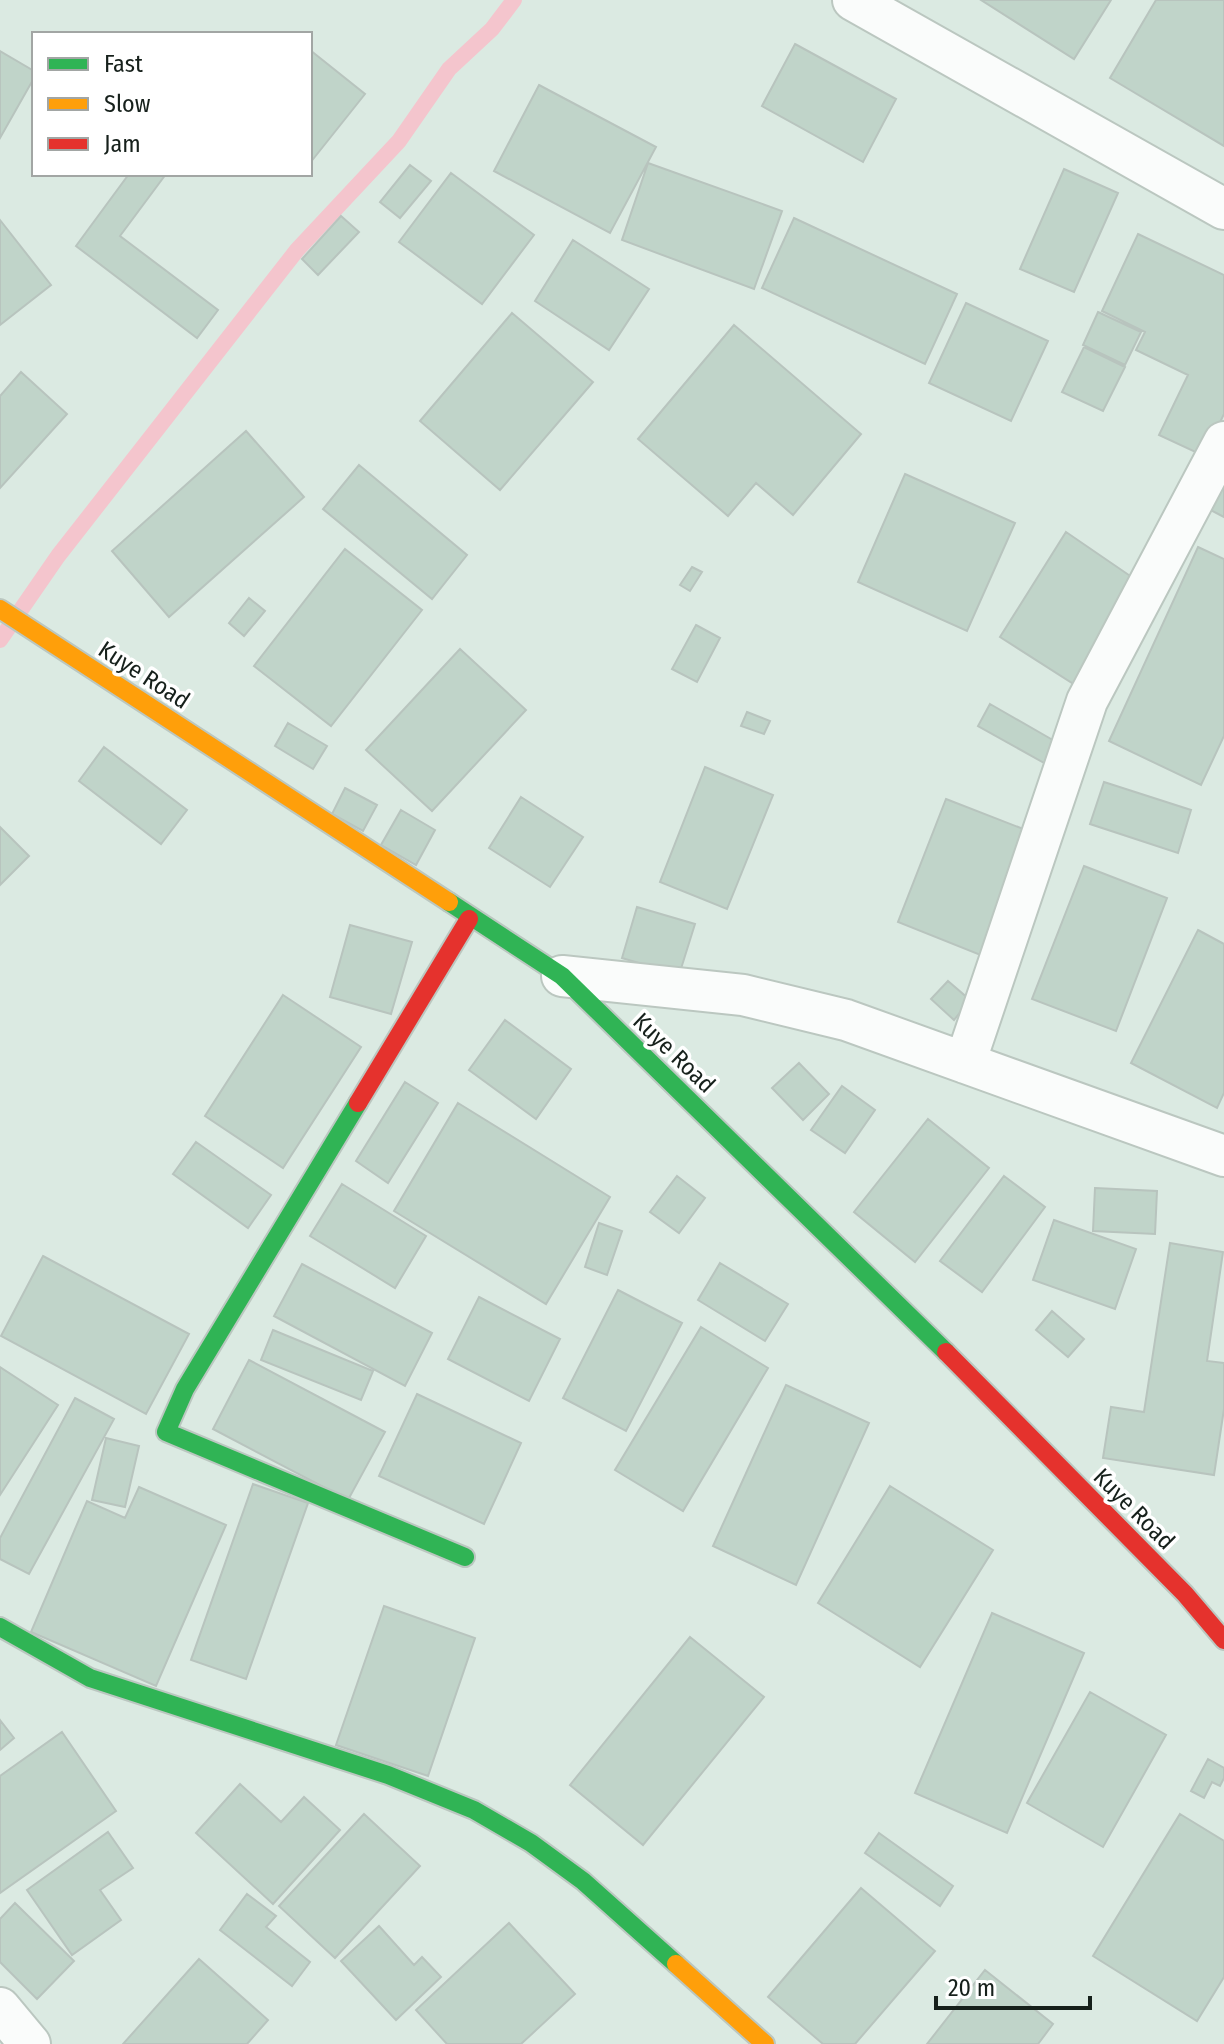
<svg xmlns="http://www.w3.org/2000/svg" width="1224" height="2044" font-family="'Fira Sans Condensed',sans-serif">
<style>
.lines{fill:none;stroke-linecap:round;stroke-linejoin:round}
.stream{stroke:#f4c5cd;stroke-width:16}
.building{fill:#c0d4c9;stroke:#b8c4be;stroke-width:2}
.street-casing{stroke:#bbc7c0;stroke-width:44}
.fast-casing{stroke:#bbc7c0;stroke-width:22}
.slow-casing{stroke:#bbc7c0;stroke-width:22}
.jam-casing{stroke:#bbc7c0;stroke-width:22}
.street{stroke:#fafcfb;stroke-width:40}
.fast{stroke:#30b455;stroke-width:18}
.slow{stroke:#ff9f0a;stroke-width:18}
.jam{stroke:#e5322d;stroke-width:18}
.labels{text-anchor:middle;stroke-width:7;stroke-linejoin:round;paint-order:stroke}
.street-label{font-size:24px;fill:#16201b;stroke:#fff}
</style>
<rect width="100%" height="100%" fill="#dbeae2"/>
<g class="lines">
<path class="stream" d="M0,640L58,556L297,250L399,141L449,69L492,29L514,0"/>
</g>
<path class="building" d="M981,0H1111L1074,59Z
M1156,0H1224V146L1110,78Z
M795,44L896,99L863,162L762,106Z
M310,50L365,94L310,163Z
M0,51L34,71V78L0,138Z
M539,85L656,147L610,233L494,171Z
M648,163L782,211L754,289L622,240Z
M410,165L431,181L400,218L380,202Z
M1064,169L1118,193L1074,292L1020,269Z
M451,173L534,235L482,304L399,242Z
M129,174H166L120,236L218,310L197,338L76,246Z
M341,216L359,232L318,275L302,259Z
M794,218L957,294L925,364L762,288Z
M0,220L51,285L0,325Z
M1138,234L1224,275V414L1204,456L1159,435L1188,375L1136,350L1145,332L1102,311Z
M573,240L649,289L609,350L535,301Z
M966,303L1048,341L1011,421L929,383Z
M1098,312L1141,332L1125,365L1083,345Z
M512,313L593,382L500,490L420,421Z
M734,325L861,434L793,515L756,483L728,516L638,439Z
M1084,347L1125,367L1103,411L1062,392Z
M21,372L67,414L0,488V396Z
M246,431L304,497L169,617L112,551Z
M1224,459V517L1201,505Z
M359,465L467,555L432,599L323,509Z
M905,474L1015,523L967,631L858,582Z
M1066,532L1139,582L1083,690L1000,637Z
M1198,547L1224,559V736L1201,785L1109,741Z
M345,549L422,610L331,726L254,666Z
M692,567L702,572L690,591L680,585Z
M249,598L265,611L244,636L229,623Z
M696,625L720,638L697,682L672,669Z
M460,649L526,710L432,811L366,750Z
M990,704L1058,743L1046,764L978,726Z
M747,712L770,721L764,734L741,726Z
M288,723L327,746L313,769L275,746Z
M104,747L187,810L161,844L79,781Z
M705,767L773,795L727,909L660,882Z
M1104,782L1191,810L1178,853L1090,824Z
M345,788L377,805L363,831L332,814Z
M521,797L583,837L550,887L489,848Z
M946,799L1031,832L983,956L898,922Z
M401,810L435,830L416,865L381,845Z
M0,827L29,856L0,885Z
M1084,866L1167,898L1116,1031L1032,999Z
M637,907L695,924L679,975L622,958Z
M350,925L412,942L391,1014L330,997Z
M1198,930L1224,944V1093L1217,1108L1131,1063Z
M948,981L970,1000L954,1020L931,999Z
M283,995L361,1047L283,1168L205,1116Z
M505,1020L571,1069L536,1119L469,1070Z
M799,1063L829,1094L803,1120L772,1088Z
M405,1082L438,1103L388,1183L356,1161Z
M842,1086L875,1110L845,1153L811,1130Z
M458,1103L610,1197L546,1304L394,1211Z
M928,1119L989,1168L915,1262L854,1212Z
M196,1142L271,1195L248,1228L173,1174Z
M677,1176L705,1198L679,1233L650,1212Z
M1004,1176L1045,1207L982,1292L940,1261Z
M342,1184L426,1236L395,1288L310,1236Z
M1095,1188L1157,1191L1155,1234L1093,1231Z
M1054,1220L1136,1249L1115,1309L1033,1280Z
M599,1223L622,1231L607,1275L585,1267Z
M1170,1243L1223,1252L1207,1361L1224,1363V1409L1214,1475L1103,1458L1111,1407L1144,1412Z
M43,1256L189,1334L146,1414L1,1336Z
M720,1263L788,1304L765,1341L698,1300Z
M302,1264L432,1333L405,1386L274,1316Z
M618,1290L682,1323L626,1431L563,1398Z
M479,1297L560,1339L529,1401L448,1359Z
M1052,1311L1084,1339L1068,1357L1036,1330Z
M701,1327L768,1368L683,1511L615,1470Z
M273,1330L373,1371L361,1400L261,1360Z
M249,1360L385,1432L348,1500L213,1429Z
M0,1367L58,1405L0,1495Z
M786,1385L869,1423L796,1585L713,1546Z
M417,1394L521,1443L484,1524L379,1476Z
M75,1398L114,1419L29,1574L0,1559V1538Z
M106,1438L139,1446L125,1507L92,1500Z
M253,1484L308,1503L246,1679L191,1660Z
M890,1486L993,1550L920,1667L818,1603Z
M139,1487L226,1525L156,1686L31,1632L87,1501L125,1518Z
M384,1606L475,1638L428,1776L336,1745Z
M992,1613L1084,1653L1007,1833L915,1793Z
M690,1637L764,1697L643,1845L570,1785Z
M1090,1692L1166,1735L1103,1847L1027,1803Z
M0,1720L14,1738L0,1750Z
M62,1732L116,1811L0,1893V1776Z
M1208,1759L1224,1768V1778L1220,1786L1212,1782L1204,1798L1191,1791Z
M240,1784L281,1822L304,1797L340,1830L273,1904L196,1833Z
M364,1814L420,1866L335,1958L279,1906Z
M1180,1814L1224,1841V1977L1197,2021L1093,1956Z
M108,1832L133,1868L100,1890L121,1920L72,1955L27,1890Z
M879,1833L953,1886L940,1906L865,1853Z
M861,1888L935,1951L855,2044H823L768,1997Z
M247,1894L276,1916L266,1927L310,1962L292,1986L220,1930Z
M15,1903L74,1961L37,1999L0,1962V1919Z
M509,1923L575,1994L521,2044H447L416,2010Z
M379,1926L414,1965L422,1957L441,1977L396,2020L341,1961Z
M199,1959L268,2020L247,2044H123Z
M985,1970L1053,2024L1038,2044H927Z"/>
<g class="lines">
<g class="street-casing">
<path id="street" d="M853,0L1224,209
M562,976L743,995L846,1020L1224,1156
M965,1063L1087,701L1224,442
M0,2008L30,2044"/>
</g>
<g class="fast-casing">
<path id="fast" d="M449,902L562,976L946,1352
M358,1103L185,1389L166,1432L465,1557
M0,1627L90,1678L388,1775L474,1810L531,1843L583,1881L676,1964"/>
</g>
<g class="slow-casing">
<path id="slow" d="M0,609L449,902
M676,1964L765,2044"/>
</g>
<g class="jam-casing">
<path id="jam" d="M358,1103L469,919
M946,1352L1185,1594L1224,1640"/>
</g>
<use href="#street" class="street"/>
<use href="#fast" class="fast"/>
<use href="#slow" class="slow"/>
<use href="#jam" class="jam"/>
</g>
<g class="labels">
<g class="street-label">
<text transform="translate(144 675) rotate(33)" y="8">Kuye Road</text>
<text transform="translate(674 1053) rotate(44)" y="8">Kuye Road</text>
<text transform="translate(1134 1509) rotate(45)" y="8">Kuye Road</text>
</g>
</g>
<rect x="32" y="32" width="280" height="144" fill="#ffffff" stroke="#a2a6a4" stroke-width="2"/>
<rect x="48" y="58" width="40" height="12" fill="#30b455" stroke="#a2a6a4" stroke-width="2"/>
<text x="104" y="72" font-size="24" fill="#16201b">Fast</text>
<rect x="48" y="98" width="40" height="12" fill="#ff9f0a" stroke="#a2a6a4" stroke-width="2"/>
<text x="104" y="112" font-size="24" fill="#16201b">Slow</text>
<rect x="48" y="138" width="40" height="12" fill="#e5322d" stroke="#a2a6a4" stroke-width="2"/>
<text x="104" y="152" font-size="24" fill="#16201b">Jam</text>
<path d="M936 1996v12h154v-12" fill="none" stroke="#16201b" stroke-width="4"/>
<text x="948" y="1996" font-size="24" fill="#16201b" stroke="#ffffff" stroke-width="6" paint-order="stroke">20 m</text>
</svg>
